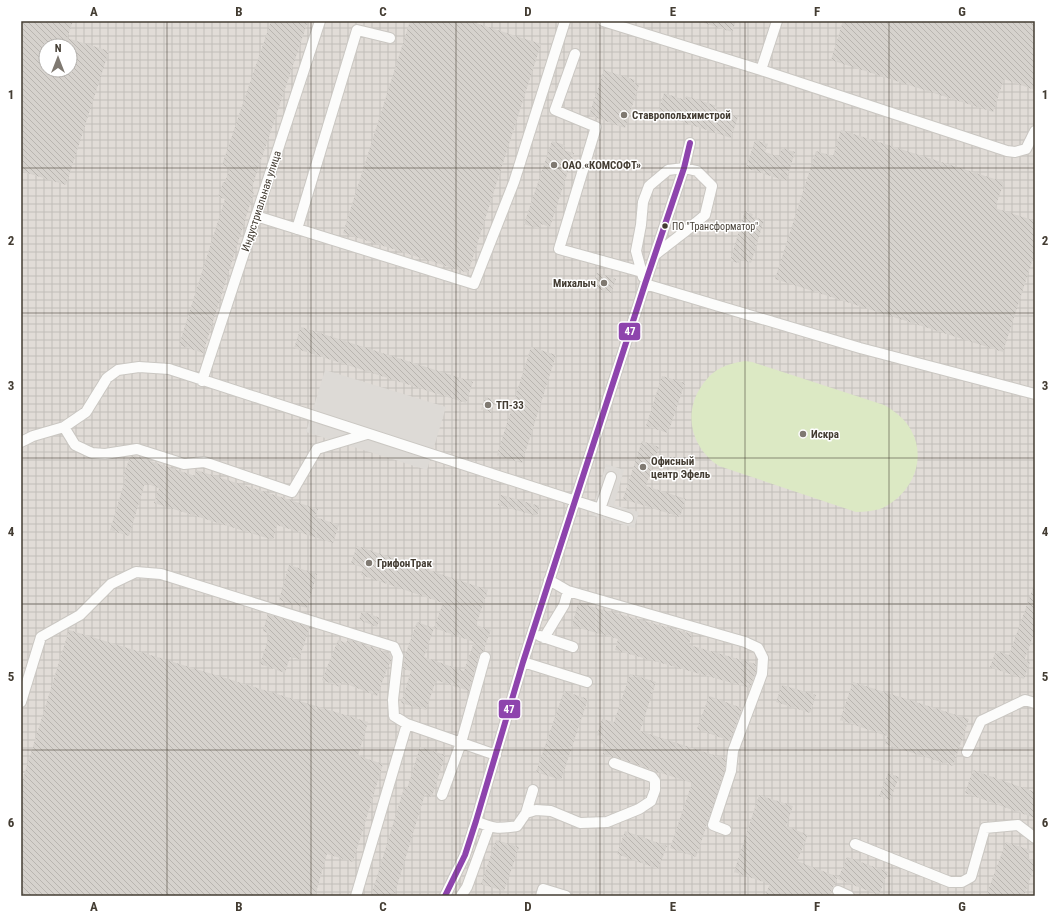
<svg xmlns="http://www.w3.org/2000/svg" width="1056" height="917" font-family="'Roboto Condensed',sans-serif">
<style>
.industrial{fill:url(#industrial-grid);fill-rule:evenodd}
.park{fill:#dce9c4}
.parking{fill:#dddad6}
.building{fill:url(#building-back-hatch);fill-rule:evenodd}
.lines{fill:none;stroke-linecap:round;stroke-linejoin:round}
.minor-casing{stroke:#cac7c2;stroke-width:12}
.minor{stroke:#fcfcfb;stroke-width:10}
.bus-1-casing{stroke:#fff;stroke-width:9}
.bus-1{stroke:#8e44ad;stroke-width:6}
.grid{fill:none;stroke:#433c32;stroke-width:1;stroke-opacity:0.55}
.poi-dot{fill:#7f7971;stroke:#fff;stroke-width:1.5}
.bus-dot{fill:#433c32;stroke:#fff;stroke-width:1.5}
.labels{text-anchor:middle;stroke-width:3;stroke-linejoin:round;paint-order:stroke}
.bus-label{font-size:10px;fill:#433c32;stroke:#fff;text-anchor:start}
.poi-label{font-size:11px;font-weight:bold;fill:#433c32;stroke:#fff;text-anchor:start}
.street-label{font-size:11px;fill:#433c32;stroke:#fff}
.line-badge{stroke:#fff;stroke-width:1.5}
.badge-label{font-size:11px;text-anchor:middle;font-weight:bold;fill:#fff}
.neatline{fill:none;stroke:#433c32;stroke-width:1.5}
.grid-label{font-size:13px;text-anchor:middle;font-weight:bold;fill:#433c32}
</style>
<defs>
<pattern id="industrial-grid" width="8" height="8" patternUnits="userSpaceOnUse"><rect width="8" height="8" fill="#e1dcd7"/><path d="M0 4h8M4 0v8" fill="none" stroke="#c2beb9"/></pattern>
<pattern id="building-back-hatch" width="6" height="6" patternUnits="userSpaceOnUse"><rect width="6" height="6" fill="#d6d2cd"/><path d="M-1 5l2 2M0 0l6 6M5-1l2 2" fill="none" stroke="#b9b5b0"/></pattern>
</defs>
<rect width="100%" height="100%" fill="#eeebe6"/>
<path class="industrial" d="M21,21H1035V896H21ZM46,46H70V70H46Z"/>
<path class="park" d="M745,361L752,362L884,405C895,411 905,419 911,430C928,460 911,496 880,509C873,511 864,512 856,512L719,466C691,448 682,412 703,384C706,380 709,376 713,373C723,365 734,363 745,361Z"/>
<path class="parking" d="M325,370L446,407L427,470L306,432Z
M606,464L624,470L614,505L639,512L634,528L591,515Z"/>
<path class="building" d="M21,21H73L67,38L109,51L66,185L21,171ZM46,46H70V70H46Z
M271,21H308L251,190L254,192L203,353L179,345L225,199L218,197L223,182H225L230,168L222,165Z
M410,21H469L541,44L468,273L343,233Z
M704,21H736L732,32L704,23Z
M843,21H1035V90L1004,79L993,112L831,60Z
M604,70L635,80L634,83L639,85L625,128L589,115Z
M664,93L685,100L686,96L717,106L716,110L738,117L731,138L658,114Z
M841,130L1004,182L995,208L1035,221V252L1003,352L775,279L816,151L833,156Z
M755,140L768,144L765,152L779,157L782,148L795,152L786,181L746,168Z
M552,141L565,145L563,150L574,153L550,227L541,224L539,229L524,224Z
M745,211L753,214L752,217L764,220L751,263L740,259L739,263L730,261Z
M597,273L616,279L611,293L592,287Z
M301,327L473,382L466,403L294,348Z
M531,347L556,355L522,463L497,455Z
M662,376L685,383L668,433L646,426Z
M485,397L495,400L491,413L481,409Z
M642,441L659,447L646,486L686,499L680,517L623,499Z
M135,456L195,476L196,470L318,509L315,517L339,525L333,543L277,525L273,540L154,503L159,488L145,483L129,536L110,530L126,477L123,476L130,457Z
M501,495L540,506L537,516L498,505Z
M357,546L488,590L476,625L491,630L483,651L481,652L479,655L469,691L436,680L426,710L401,703L411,671L403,669L404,658L417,622L434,628L443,603L361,575L363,568L351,563ZM434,628L474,642L464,671L424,657Z
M289,565L317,574L307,608L279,600Z
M1034,585H1035V631L1024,661L1030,662L1024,679L990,667L996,651L1009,655Z
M578,603L692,634L689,645L756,664V671L750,688L615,650L618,639L572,626Z
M362,611L380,618L377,627L359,620Z
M268,614L310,627L299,659L290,657L285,673L260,664L270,634L263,631Z
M69,630L368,722L358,756L383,764L353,862L327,854L315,896H28L21,894V785Z
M348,639L371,647L390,654L391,657V664H389L377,696L342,682L340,687L322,680L338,640L346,643Z
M630,674L656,682L640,731L726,759L725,770L696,857L670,848L692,783L655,771L616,757H612L603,754L606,745L600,743L602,736L597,735L602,719L614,722Z
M853,682L969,719L953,766L885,744L887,736L840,720Z
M782,685L816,695L810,713L776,702Z
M564,691L588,699L561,780L536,772Z
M709,696L742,708L730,741L697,729Z
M420,747L445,755L432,797L425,794L394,896H371L404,788L407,789Z
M973,770L1035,792V818L965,793Z
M888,773L899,777L890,800L879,796Z
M759,795L793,806L786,826L808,835L797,861L838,877L832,889L830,896H765L770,884L734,872Z
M625,831L667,846L658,869L617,854Z
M496,840L519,847L504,891L481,884Z
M1006,842L1030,850L1027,858L1035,861V865L1024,896H986Z
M847,857L888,872L879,895L838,879Z"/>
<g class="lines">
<g class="minor-casing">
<path id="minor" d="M603,21L761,70L777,21
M575,54L555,110L596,127L559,249L642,272
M761,70L1007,151L1015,152L1026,149L1035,131
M256,216L474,284L514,182L565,21
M297,229L357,30L390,38
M643,277L636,251L641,225L643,202L649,186L668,170L684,168L697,171L712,186L705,215L687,230L656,254
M645,284L860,348L1035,394
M202,381L320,21
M64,427L75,445L92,453L105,454L137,449L184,464L204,462L292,492L317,449L367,434
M21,442L33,436L64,427L86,412L107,378L118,370L139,367L169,369L628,518
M600,509L611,477
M549,580L568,591L745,642L758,648L763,658L762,674L733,751L731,771L713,825L726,830
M540,636L573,647
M544,638L564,605L568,591
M523,662L587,682
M21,702L41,637L80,615L111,584L136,572L161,574L394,647L398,656L393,700L394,716L407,724L496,755
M967,752L981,721L1025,700L1035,703
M442,795L461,743L485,657
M526,813L533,790
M476,821C493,829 499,829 517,826L526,813L536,810L551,811L580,823L607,822L639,809L651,801L655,790V781L652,777L614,763
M855,844L950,882H962L971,877L985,828L1018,825L1035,838
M838,891L849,896
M356,896L407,724
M445,896L465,855L476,821L523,662L645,284L684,168L690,143
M461,896L467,887L489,827
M541,896L543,889L566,896"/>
</g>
<use href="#minor" class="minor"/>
<g class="bus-1-casing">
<path id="bus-1" d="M445,896L465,855L476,821L523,662L645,284L684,168L690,143"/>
</g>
<use href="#bus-1" class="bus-1"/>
</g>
<path class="grid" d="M167,21V896M311,21V896M456,21V896M600,21V896M745,21V896M889,21V896M21,168H1035M21,313H1035M21,458H1035M21,604H1035M21,750H1035"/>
<g class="poi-dot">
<circle cx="624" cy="115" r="4"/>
<circle cx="554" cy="165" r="4"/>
<circle cx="604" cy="283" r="4"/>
<circle cx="488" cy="405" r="4"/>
<circle cx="803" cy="434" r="4"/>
<circle cx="643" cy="467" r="4"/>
<circle cx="369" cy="563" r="4"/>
</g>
<circle class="bus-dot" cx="665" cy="226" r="3.5"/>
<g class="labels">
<g class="bus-label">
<text x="672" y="230">ПО "Трансформатор"</text>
</g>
<g class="poi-label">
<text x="632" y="119">Ставропольхимстрой</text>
<text x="562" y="169">ОАО «КОМСОФТ»</text>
<text x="596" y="287" text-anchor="end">Михалыч</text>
<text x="496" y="409">ТП-33</text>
<text x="811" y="438">Искра</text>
<text x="651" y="465">Офисный<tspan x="651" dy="13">центр Эфель</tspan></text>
<text x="377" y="567">ГрифонТрак</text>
</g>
<g class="street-label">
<text transform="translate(261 201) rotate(-72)" y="4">Индустриальная улица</text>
</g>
</g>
<g class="line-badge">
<rect x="618" y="322" width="23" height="19" rx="4" fill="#8e44ad"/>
<rect x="498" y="699" width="23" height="20" rx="4" fill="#8e44ad"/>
</g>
<g class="badge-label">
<text x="630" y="335">47</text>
<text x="509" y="713">47</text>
</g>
<rect width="1056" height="917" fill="none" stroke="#ffffff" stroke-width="44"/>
<g transform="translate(58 58)"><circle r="19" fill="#ffffff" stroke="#b4b1ad"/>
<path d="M0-3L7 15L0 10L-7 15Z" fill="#7f7971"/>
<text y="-6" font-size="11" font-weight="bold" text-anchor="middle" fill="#433c32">N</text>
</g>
<rect x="22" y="22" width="1012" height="873" class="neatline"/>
<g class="grid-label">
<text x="94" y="16">A</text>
<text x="239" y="16">B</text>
<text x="383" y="16">C</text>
<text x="528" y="16">D</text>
<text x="673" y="16">E</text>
<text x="817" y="16">F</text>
<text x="962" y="16">G</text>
<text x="11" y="99">1</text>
<text x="1045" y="99">1</text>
<text x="11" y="245">2</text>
<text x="1045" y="245">2</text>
<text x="11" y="390">3</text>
<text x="1045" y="390">3</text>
<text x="11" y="536">4</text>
<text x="1045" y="536">4</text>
<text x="11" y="681">5</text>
<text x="1045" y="681">5</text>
<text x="11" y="827">6</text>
<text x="1045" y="827">6</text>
<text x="94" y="911">A</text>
<text x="239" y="911">B</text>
<text x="383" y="911">C</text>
<text x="528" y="911">D</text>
<text x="673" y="911">E</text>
<text x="817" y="911">F</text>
<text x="962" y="911">G</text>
</g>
</svg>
